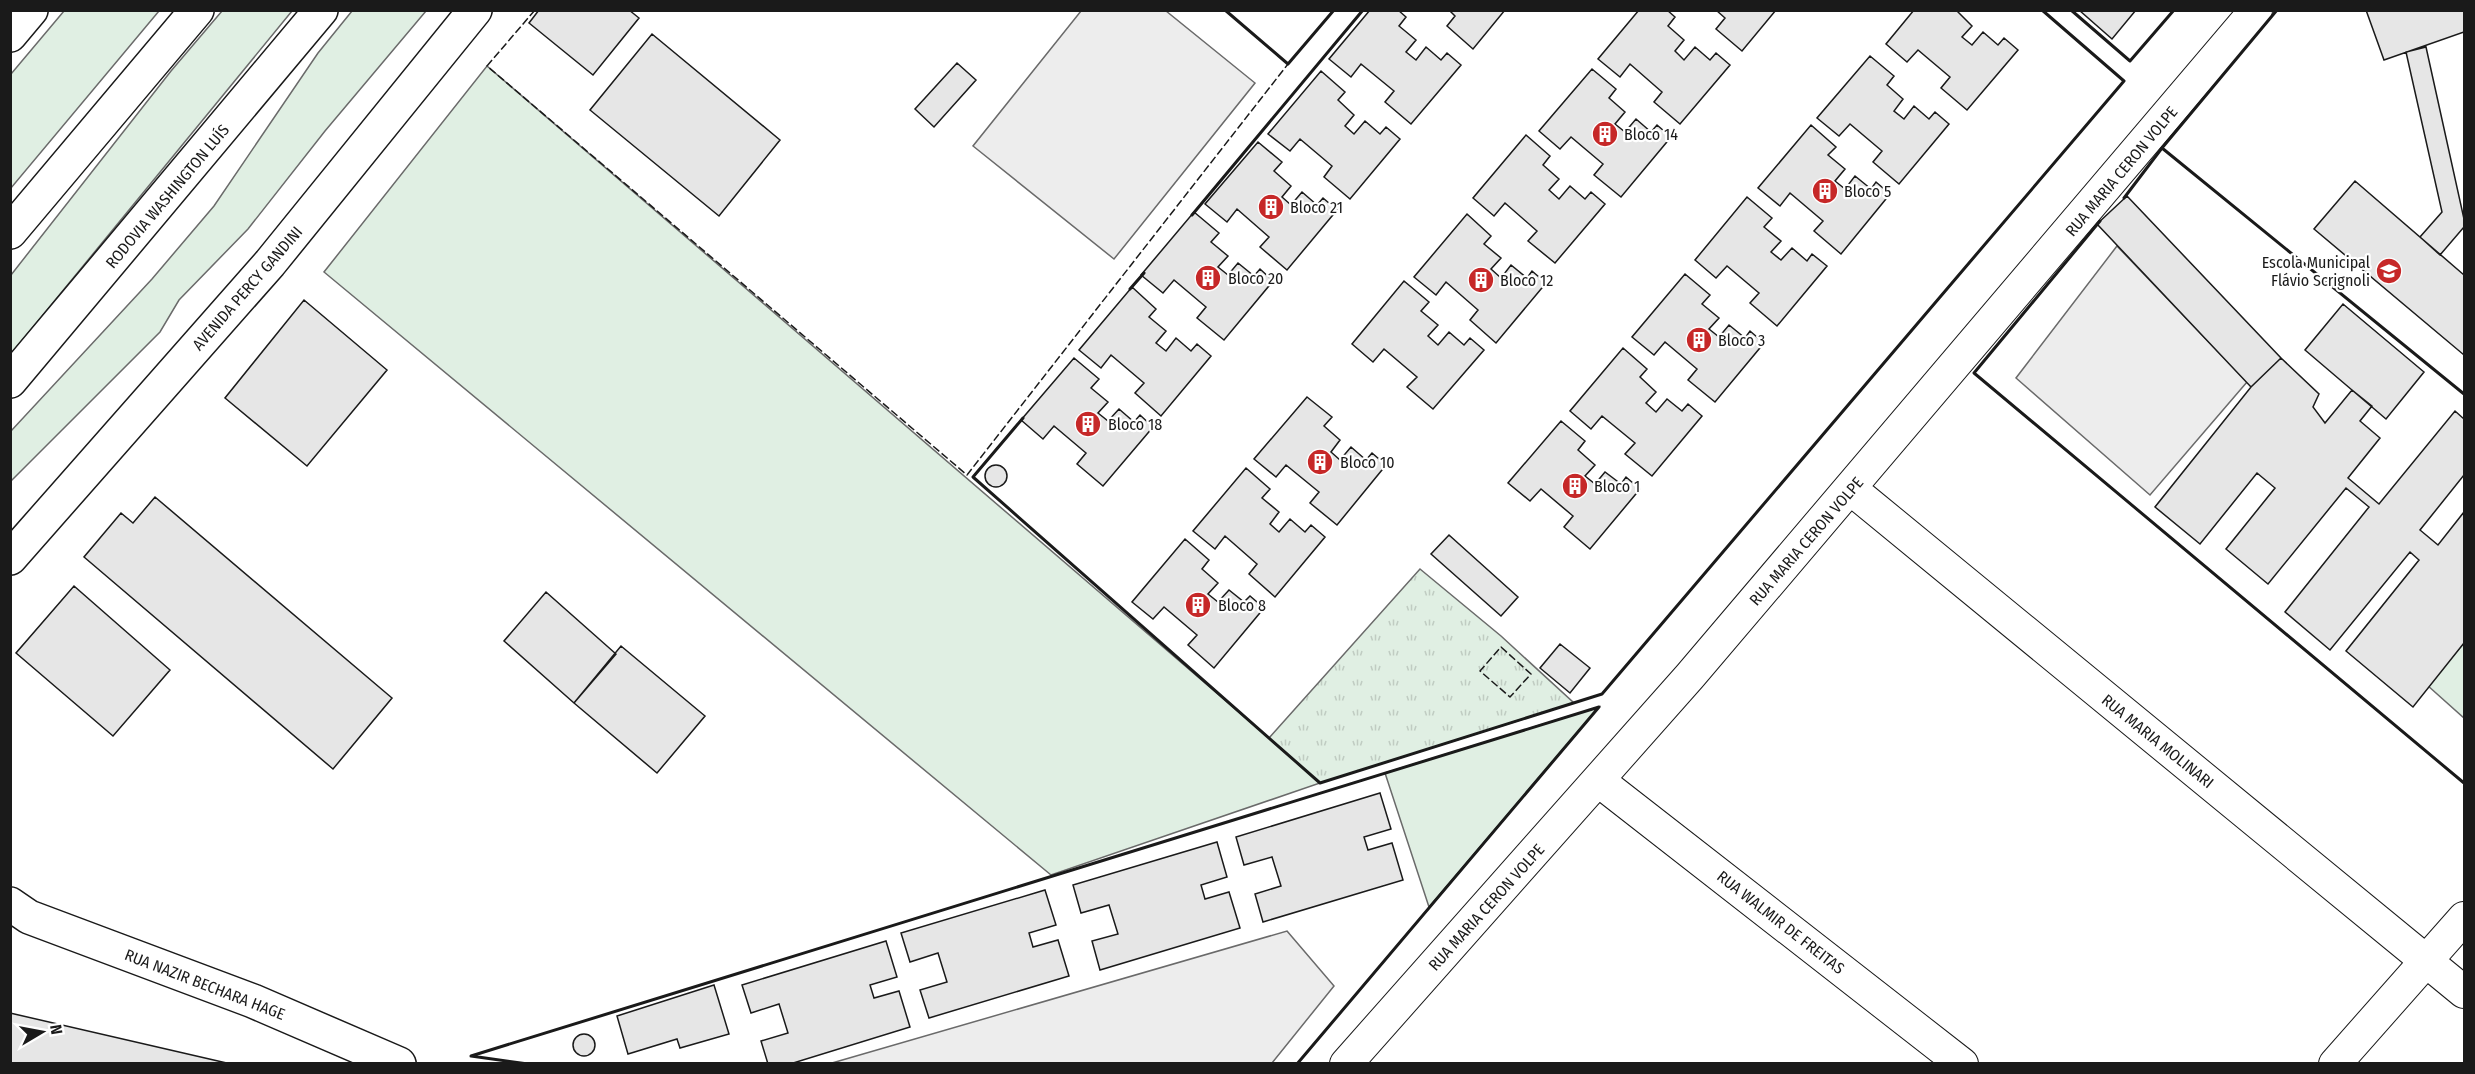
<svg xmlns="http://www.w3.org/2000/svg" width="2475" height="1074" font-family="'Fira Sans Condensed',sans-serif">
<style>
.grass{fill:#e0efe3;stroke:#6a6a6a;stroke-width:1.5}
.park{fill:url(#park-tufts);stroke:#6a6a6a;stroke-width:1.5}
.parking{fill:#ededed;stroke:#6a6a6a;stroke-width:1.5}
.building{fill:#e6e6e6;stroke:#1a1a1a;stroke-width:1.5}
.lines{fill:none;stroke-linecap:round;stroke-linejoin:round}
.minor-casing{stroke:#1a1a1a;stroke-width:34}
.tertiary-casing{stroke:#1a1a1a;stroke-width:36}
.secondary-casing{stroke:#1a1a1a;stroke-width:36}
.motorway-casing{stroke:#1a1a1a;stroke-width:36}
.minor{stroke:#fff;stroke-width:32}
.tertiary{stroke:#fff;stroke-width:33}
.secondary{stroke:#fff;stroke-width:33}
.motorway{stroke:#fff;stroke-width:33}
.fence{stroke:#1a1a1a;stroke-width:1.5;stroke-dasharray:8 3;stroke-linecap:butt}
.wall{stroke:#1a1a1a;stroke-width:3}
.labels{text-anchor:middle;stroke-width:4.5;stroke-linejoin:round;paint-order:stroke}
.poi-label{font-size:16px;fill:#1a1a1a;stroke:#fff;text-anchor:start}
.street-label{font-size:16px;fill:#1a1a1a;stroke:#fff}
</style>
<defs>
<pattern id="park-tufts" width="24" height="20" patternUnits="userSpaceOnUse" patternTransform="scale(1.5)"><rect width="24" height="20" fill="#e0efe3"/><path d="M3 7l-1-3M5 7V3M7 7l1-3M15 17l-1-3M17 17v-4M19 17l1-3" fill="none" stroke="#c0ccc2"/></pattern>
</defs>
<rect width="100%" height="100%" fill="#fff"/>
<path class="grass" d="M64,11H159L11,188V74Z
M222,11H292L11,354V275L171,71Z
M352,11H426L325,131L248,229L179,300L160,332L11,481V431L152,279L214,206L318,53Z
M487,66L1269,738L1320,783L1051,875L324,272Z
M2464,643V718L2427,685Z
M1599,707L1429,907L1385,773Z"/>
<path class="park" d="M1420,569L1501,636L1574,703L1320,783L1269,738Z"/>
<path class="parking" d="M1081,11H1166L1255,83L1114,259L973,146Z
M2117,246L2247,382L2150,495L2016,378Z
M1287,931L1334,986L1272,1063H832Z"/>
<path class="building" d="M539,10H629L639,18L593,75L529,23Z
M1370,10H1398L1406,17L1399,26L1416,40L1406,52L1416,60L1426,47L1441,60L1447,53L1461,65L1411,124L1385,102L1394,91L1361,64L1351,77L1329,59Z
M1449,10H1505L1473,49L1447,26L1455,16Z
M1639,10H1667L1675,17L1668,26L1684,40L1675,51L1684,60L1695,47L1710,60L1716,53L1730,65L1680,124L1654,102L1662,92L1630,64L1620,77L1598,59Z
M1716,10H1776L1742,51L1716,29L1725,18Z
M1914,10H1956L1972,26L1962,37L1972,45L1983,32L1998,45L2004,38L2018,50L1967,110L1941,88L1950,77L1918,50L1907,62L1886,44Z
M2079,10H2136L2112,39Z
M2366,10H2464V32L2384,60Z
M652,34L780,140L719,216L590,110Z
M2426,47L2464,219V227L2440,255L2420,237L2442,212L2406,52Z
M1870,56L1894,76L1887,85L1903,99L1894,111L1904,119L1914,106L1929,119L1935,112L1949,124L1899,184L1873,162L1882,151L1850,124L1839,136L1817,118Z
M957,63L976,80L934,127L915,109Z
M1592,69L1616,89L1609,98L1625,112L1615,124L1625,132L1636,119L1651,132L1657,125L1671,137L1621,197L1594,175L1603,164L1571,137L1560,149L1539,131Z
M1321,71L1345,92L1338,100L1354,115L1345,126L1354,134L1365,121L1380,134L1386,127L1400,139L1350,199L1324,177L1332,166L1300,139L1290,151L1268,134Z
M1811,125L1836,147L1828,155L1845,169L1835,181L1845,189L1855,176L1871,189L1876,182L1890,194L1841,254L1814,231L1823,221L1790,193L1780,206L1758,188Z
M1526,135L1550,156L1543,165L1559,179L1549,190L1559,199L1570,186L1585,199L1591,192L1605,204L1555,263L1528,241L1537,231L1505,203L1494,216L1473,198Z
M1258,142L1282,162L1274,171L1291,186L1282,197L1291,205L1302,192L1317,205L1323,198L1337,210L1287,270L1260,247L1269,237L1237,209L1227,222L1205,204Z
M2355,181L2464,275V355L2314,229Z
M2127,196L2281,358L2251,387L2097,224Z
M1747,197L1772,218L1764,227L1781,241L1771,252L1781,260L1792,248L1807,261L1812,254L1827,266L1777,326L1750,303L1759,293L1727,266L1716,278L1695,260Z
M1194,212L1219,233L1211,242L1228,256L1218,267L1228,275L1238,263L1254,276L1260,269L1273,281L1224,340L1197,318L1206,307L1174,280L1163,293L1141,275Z
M1467,214L1491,236L1484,244L1501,258L1491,269L1501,278L1511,265L1527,278L1532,271L1546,283L1496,343L1470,320L1478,310L1446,282L1436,295L1414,277Z
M1685,274L1710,295L1702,304L1719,318L1709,329L1719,337L1729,325L1745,338L1750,331L1764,343L1715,402L1688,380L1697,369L1665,342L1654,355L1632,337Z
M1404,281L1429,302L1421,311L1438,325L1428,336L1438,345L1449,332L1464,345L1470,338L1484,350L1433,409L1407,387L1417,377L1384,349L1373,362L1352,344Z
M1132,287L1156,309L1149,317L1166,331L1156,343L1166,351L1176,338L1191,351L1197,344L1211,356L1161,416L1135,393L1144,383L1111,355L1101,368L1079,350Z
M304,300L387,370L307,466L225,398Z
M2343,304L2424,372L2386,419L2305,350Z
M1623,348L1647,369L1640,377L1656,392L1646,403L1656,412L1667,399L1682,411L1688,404L1702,416L1652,476L1625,454L1635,443L1602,416L1591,429L1570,411Z
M1074,358L1099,379L1091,388L1108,402L1098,413L1108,421L1119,409L1134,422L1140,415L1153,427L1103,486L1077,464L1086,453L1054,426L1043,439L1021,420Z
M2281,358L2319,394L2313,407L2325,423L2352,390L2372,406L2360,421L2380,438L2348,478L2379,504L2455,411L2464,419V475L2420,530L2438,545L2464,512V643L2413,707L2346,651L2419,560L2410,552L2330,650L2285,612L2369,507L2346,488L2268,584L2226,549L2275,488L2257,473L2200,544L2155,507L2251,387Z
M1307,397L1332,417L1324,426L1340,440L1331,452L1340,460L1351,447L1366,460L1372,453L1386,465L1337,525L1310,503L1319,492L1286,465L1276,477L1254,459Z
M1561,421L1585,441L1578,450L1595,465L1585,476L1595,484L1605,472L1621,484L1626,477L1640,489L1590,549L1564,527L1573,516L1541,489L1530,501L1508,483Z
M985 476a11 11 0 1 1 22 0a11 11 0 1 1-22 0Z
M1246,468L1270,489L1262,498L1279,512L1270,524L1279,532L1290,519L1305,532L1311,525L1325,537L1275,597L1249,574L1257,564L1225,536L1215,549L1193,531Z
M155,497L392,698L333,769L84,557L121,513L133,523Z
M1449,535L1518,597L1501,616L1431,554Z
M1185,539L1209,560L1202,569L1218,583L1208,594L1218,602L1229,590L1244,602L1250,596L1264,608L1214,668L1188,645L1197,635L1164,607L1153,619L1132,602Z
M74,586L170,670L113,736L16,653Z
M546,592L616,654L574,703L504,641Z
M1560,644L1590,668L1570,693L1540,668Z
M621,646L705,716L657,773L574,703Z
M1380,793L1391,829L1364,837L1368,850L1392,843L1403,880L1263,922L1255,894L1281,886L1272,857L1244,865L1236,837Z
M1217,842L1227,877L1201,885L1205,899L1229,892L1240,928L1100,970L1092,941L1118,934L1109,905L1081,913L1073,885Z
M1045,890L1056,925L1029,933L1033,947L1058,940L1069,976L929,1018L920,990L947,982L938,953L910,962L901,933Z
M886,941L897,977L870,985L874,998L899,991L910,1027L790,1064H768L761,1041L788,1033L779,1004L751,1013L742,985Z
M714,985L729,1034L680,1048L677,1039L628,1054L617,1016Z
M10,1013L231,1064H10Z
M573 1045a11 11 0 1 1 22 0a11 11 0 1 1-22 0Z"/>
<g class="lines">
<g class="minor-casing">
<path id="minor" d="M1851,489L2464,992
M1599,781L1962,1064
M1346,1064L1690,676L2256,10
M2335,1064L2464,918"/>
</g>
<g class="tertiary-casing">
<path id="tertiary" d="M10,904L29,917L253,1001L399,1064"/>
</g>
<g class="secondary-casing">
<path id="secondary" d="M10,35L31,10
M10,558L270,263L475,10"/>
</g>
<g class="motorway-casing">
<path id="motorway" d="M10,232L197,10
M10,381L321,10"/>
</g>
<use href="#minor" class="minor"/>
<use href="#tertiary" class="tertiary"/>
<use href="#secondary" class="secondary"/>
<use href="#motorway" class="motorway"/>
<path class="fence" d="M535,10L487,66L967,475L1288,64L1225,10
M1501,647L1531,674L1510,697L1480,671Z"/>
<path class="wall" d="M1225,10L1288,64L1334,10
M2071,10L2130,61L2174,10
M2162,148L2277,10
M2124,198L2162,148L2464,394
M1192,215L1363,10
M2100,221L1974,373L2464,783
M1130,289L1144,273
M1023,418L973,477L1320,783L1602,694L2124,81L2042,10
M528,1064L471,1056L1599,707
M1297,1064L1599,707"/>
</g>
<defs>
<g id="building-disc" transform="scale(1.35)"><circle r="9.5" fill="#c62828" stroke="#fff"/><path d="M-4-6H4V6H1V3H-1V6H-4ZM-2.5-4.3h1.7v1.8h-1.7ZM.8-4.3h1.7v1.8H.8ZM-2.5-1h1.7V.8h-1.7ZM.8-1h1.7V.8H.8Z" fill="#fff"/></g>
<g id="school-disc" transform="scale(1.35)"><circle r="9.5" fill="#c62828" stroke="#fff"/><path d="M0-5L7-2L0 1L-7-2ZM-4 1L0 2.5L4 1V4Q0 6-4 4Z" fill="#fff"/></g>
</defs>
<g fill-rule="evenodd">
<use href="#building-disc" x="1605" y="134"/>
<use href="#building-disc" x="1825" y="191"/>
<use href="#building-disc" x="1271" y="207"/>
<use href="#school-disc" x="2389" y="271"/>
<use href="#building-disc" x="1208" y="278"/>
<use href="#building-disc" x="1481" y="280"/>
<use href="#building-disc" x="1699" y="340"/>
<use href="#building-disc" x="1088" y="424"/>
<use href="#building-disc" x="1320" y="462"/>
<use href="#building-disc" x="1575" y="486"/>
<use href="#building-disc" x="1198" y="605"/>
</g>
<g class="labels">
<g class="poi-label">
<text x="1624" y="140">Bloco 14</text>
<text x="1844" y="197">Bloco 5</text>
<text x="1290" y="213">Bloco 21</text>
<text x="2370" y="268" text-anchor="end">Escola Municipal<tspan x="2370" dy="18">Flávio Scrignoli</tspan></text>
<text x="1228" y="284">Bloco 20</text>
<text x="1500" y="286">Bloco 12</text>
<text x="1718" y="346">Bloco 3</text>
<text x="1108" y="430">Bloco 18</text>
<text x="1340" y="468">Bloco 10</text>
<text x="1594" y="492">Bloco 1</text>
<text x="1218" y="611">Bloco 8</text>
</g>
<g class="street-label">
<text transform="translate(2121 171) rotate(-50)" y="6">RUA MARIA CERON VOLPE</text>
<text transform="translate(167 196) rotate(-50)" y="6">RODOVIA WASHINGTON LUÍS</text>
<text transform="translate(247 288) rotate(-49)" y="6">AVENIDA PERCY GANDINI</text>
<text transform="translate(1806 541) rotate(-49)" y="6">RUA MARIA CERON VOLPE</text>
<text transform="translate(2158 741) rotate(39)" y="6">RUA MARIA MOLINARI</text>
<text transform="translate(1486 907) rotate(-48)" y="6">RUA MARIA CERON VOLPE</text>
<text transform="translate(1781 922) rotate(38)" y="6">RUA WALMIR DE FREITAS</text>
<text transform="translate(205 984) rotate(21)" y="6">RUA NAZIR BECHARA HAGE</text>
</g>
</g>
<rect width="2475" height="1074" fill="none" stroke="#1a1a1a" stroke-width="24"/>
<g transform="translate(42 1032) rotate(80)" stroke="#ffffff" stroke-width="4.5" paint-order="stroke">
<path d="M0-4.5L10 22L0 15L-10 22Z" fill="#1a1a1a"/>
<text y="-9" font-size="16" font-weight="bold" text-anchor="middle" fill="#1a1a1a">N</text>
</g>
</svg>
